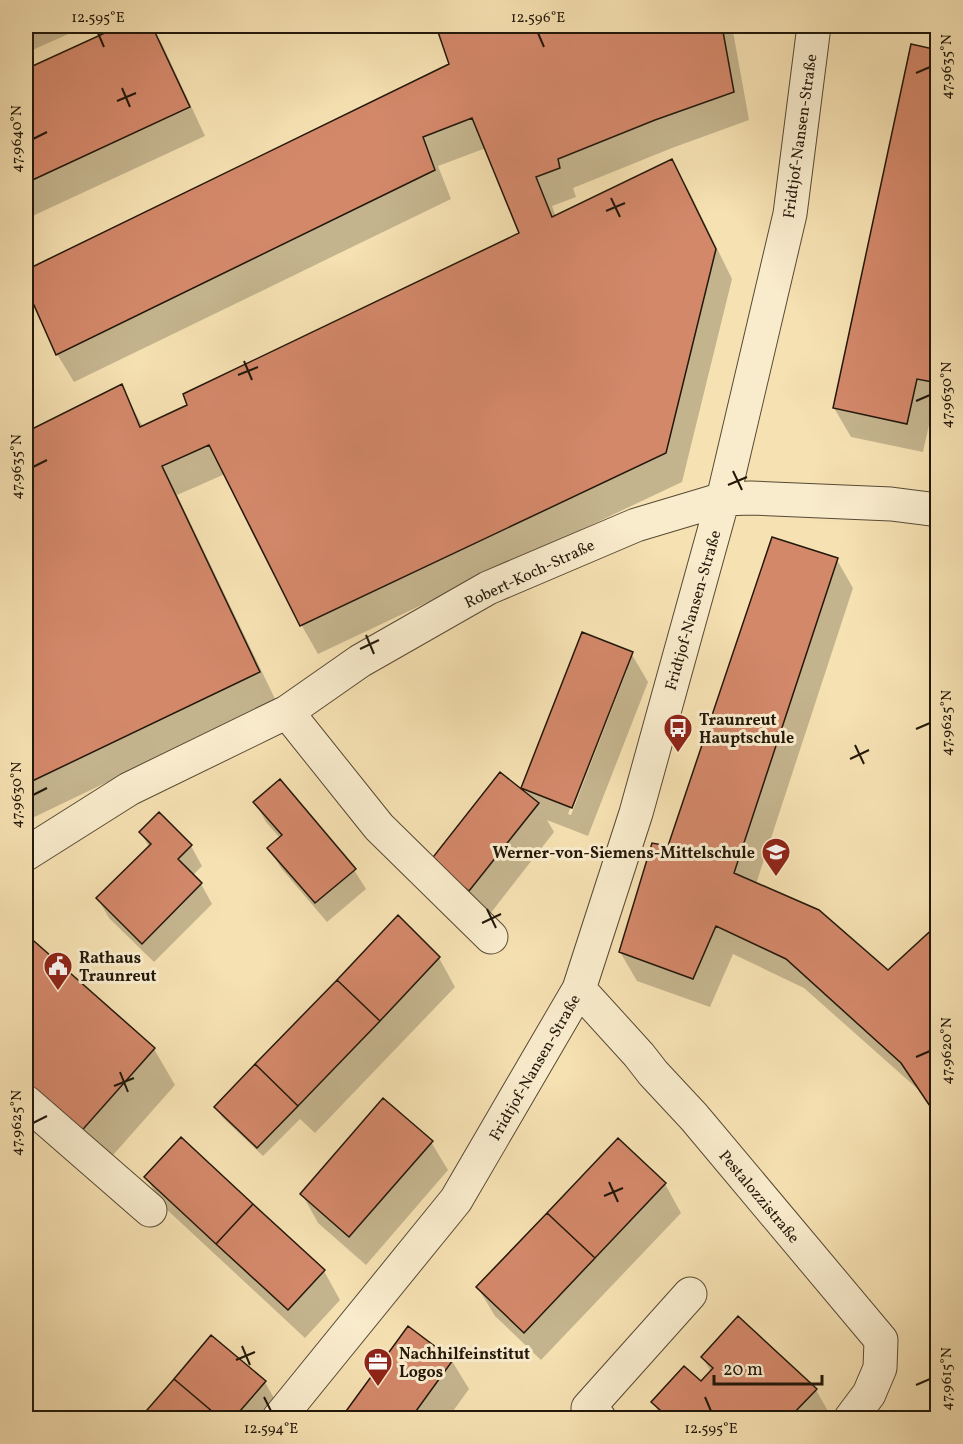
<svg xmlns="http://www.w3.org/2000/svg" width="963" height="1444" font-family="Vollkorn,serif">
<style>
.shadow{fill:#0003;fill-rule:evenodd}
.building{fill:#d3886a;stroke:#22180a;stroke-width:1.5}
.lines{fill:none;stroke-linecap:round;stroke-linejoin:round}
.minor-casing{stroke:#574a34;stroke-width:35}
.minor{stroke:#f9eccd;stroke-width:33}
.ticks{fill:none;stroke:#22180a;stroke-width:2}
.labels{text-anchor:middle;stroke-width:6;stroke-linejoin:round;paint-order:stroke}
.street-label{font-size:16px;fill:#22180a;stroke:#f9eccd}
.poi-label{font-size:16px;font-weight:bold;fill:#22180a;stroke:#f9eccd;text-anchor:start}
.neatline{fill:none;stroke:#22180a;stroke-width:2}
.ticks-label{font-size:15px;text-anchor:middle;fill:#22180a}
</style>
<rect width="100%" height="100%" fill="#f6e1b2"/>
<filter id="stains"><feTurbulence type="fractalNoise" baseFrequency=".00333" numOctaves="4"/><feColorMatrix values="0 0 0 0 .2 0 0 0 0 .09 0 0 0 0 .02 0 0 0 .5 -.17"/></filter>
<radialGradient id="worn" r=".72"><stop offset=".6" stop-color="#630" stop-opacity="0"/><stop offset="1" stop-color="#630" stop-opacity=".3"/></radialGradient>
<path class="shadow" d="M26,26H86L26,53Z
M123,26H152L162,44L205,136L26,219V70Z
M437,26H732L749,120L672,148L573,188L576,197L552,206L556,217L671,161L688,189L732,279L682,482L318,654L302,626L225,474L177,495L276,701L26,821V434L121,386L143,427L189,406L521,234L486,148L438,166L451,199L74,382L57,354L26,284V271L451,65Z
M938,51V408L933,407L923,452L851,437L834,408Z
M837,560L853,588L756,884L888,972L938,926V1119L920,1091L804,988L733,954L710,1007L637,981L620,952L669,848Z
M631,653L648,682L588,836L547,820L554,832L486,919L448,889L526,794L523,788ZM624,670H627L571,815L568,814Z
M255,802L354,870L366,889L327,922L281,868L269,848L280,838L266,822Z
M141,832L191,846L202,866L192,876L201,884L212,904L154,962L109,918L98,899L149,847Z
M26,936L154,1049L175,1085L98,1172L26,1108Z
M439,958L455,987L315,1133L300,1119L263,1156L222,1117L216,1107Z
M431,1142L448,1170L366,1265L318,1223L302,1194Z
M146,1177L324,1271L340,1300L305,1338L163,1206Z
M665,1184L681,1213L541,1360L495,1316L478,1288Z
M409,1328L452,1361L469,1389L448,1418H343Z
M211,1337L265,1382L281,1411L275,1418H142Z
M702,1357L816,1390L832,1418H662L653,1402L701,1383L711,1372Z"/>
<path class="building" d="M120,26H152L190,107L26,183V69Z
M436,26H722L734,92L655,120L558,159L560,168L536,177L552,217L672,159L716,249L666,453L300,626L209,445L162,466L260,672L26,784V432L122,384L140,427L187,405L183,394L519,233L472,118L423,137L435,170L56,355L26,287V270L449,64Z
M911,44L938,50V383L917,379L907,424L833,408Z
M772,537L838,558L734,873L819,910L888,970L938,924V1118L901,1063L786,959L716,926L693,979L619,952L652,843L668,846Z
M582,632L633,652L572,808L521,788Z
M500,772L539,803L469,891L430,861Z
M280,779L356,869L315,903L267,848L282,835L253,802Z
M159,812L192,845L178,859L202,883L142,944L96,898L151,844L139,832Z
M398,915L440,957L380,1021L337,980Z
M26,934L155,1048L77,1136L26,1091Z
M337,980L380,1021L298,1106L255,1064Z
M255,1064L298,1106L257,1148L214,1107Z
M383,1098L433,1141L349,1237L300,1194Z
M181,1137L253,1204L216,1244L144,1177Z
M618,1138L666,1183L595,1258L547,1213Z
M253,1204L325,1270L288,1310L216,1244Z
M547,1213L595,1258L524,1333L476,1287Z
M738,1316L817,1389L789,1418H669L651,1402L684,1366L701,1381L713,1368L701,1357Z
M408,1326L453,1360L411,1418H341Z
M211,1335L266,1381L234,1418H220L174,1379Z
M174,1379L220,1418H140Z"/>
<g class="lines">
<g class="minor-casing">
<path id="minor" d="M287,712L360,661L488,588L636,525L723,499L751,498L891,504L938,510
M26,854L129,789L287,712L379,827L491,937
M579,989L639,1055L653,1073L694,1117L881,1340L880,1368L869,1394L851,1418
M26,1102L150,1210
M279,1418L456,1200L579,989L636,813L723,499L790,214L814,26
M599,1418L588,1408L690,1294"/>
</g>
<use href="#minor" class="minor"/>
</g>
<path class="ticks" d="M98,33L104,47M538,33L544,47M916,73L930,67M122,88L130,107M117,101L136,93M33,139L47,132M611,198L620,217M606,211L625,203M244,361L252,380M238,375L258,367M916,401L930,395M33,467L47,460M733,471L742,490M728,485L747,477M366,635L374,654M360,649L379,640M916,729L930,723M855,745L864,764M850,759L869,750M33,795L47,788M487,909L496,928M482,923L501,914M916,1057L930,1051M120,1072L128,1092M114,1086L134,1078M33,1123L47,1116M609,1182L618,1202M604,1196L623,1188M242,1346L250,1365M236,1360L255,1352M916,1385L930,1379M264,1397L271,1411M705,1397L711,1411"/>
<defs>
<g id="bus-pin" transform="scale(1.5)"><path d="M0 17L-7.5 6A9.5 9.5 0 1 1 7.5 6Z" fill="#8f2418" stroke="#f9eccd"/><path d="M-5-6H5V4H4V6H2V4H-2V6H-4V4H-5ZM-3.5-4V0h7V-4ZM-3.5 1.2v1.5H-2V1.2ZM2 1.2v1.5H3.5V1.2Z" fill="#fff"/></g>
<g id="school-pin" transform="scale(1.5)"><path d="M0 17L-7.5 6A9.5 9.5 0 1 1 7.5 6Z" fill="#8f2418" stroke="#f9eccd"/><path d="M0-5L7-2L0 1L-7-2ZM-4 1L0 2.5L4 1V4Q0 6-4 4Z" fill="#fff"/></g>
<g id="civic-pin" transform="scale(1.5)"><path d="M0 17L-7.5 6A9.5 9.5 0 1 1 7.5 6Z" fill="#8f2418" stroke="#f9eccd"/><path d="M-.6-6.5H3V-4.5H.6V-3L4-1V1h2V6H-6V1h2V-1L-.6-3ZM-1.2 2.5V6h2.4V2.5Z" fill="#fff"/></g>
<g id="office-pin" transform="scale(1.5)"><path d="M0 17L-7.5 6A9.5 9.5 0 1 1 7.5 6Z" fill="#8f2418" stroke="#f9eccd"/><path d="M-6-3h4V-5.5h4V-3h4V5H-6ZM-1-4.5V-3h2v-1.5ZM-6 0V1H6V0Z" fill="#fff"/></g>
</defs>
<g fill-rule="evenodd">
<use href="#bus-pin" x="678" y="728"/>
<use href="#school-pin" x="776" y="852"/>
<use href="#civic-pin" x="58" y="966"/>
<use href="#office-pin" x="378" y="1362"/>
</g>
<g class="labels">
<g class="street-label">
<text transform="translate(799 136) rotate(-82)" y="6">Fridtjof-Nansen-Straße</text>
<text transform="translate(529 573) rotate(-25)" y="6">Robert-Koch-Straße</text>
<text transform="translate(692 610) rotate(-74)" y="6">Fridtjof-Nansen-Straße</text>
<text transform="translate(534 1067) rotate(-60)" y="6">Fridtjof-Nansen-Straße</text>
<text transform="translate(760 1196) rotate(50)" y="6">Pestalozzistraße</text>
</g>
<g class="poi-label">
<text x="699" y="725">Traunreut<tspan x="699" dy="18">Hauptschule</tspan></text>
<text x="755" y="858" text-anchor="end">Werner-von-Siemens-Mittelschule</text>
<text x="79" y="963">Rathaus<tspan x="79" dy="18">Traunreut</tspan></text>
<text x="399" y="1359">Nachhilfeinstitut<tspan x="399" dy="18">Logos</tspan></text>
</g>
</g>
<rect width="963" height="1444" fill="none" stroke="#f6e1b2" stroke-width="66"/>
<path d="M714 1375v9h108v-9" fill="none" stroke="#22180a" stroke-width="3"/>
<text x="723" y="1375" font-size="18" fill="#22180a" stroke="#f9eccd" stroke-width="4.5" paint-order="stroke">20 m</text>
<rect x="33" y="33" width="897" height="1378" class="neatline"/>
<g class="ticks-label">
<text x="98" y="22">12.595°E</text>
<text x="538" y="22">12.596°E</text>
<text transform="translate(946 67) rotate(-90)" y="5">47.9635°N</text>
<text transform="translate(16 139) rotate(-90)" y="5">47.9640°N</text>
<text transform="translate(946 395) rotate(-90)" y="5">47.9630°N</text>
<text transform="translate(16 467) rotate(-90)" y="5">47.9635°N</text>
<text transform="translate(946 723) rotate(-90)" y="5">47.9625°N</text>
<text transform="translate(16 795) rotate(-90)" y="5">47.9630°N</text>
<text transform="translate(946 1051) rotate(-90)" y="5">47.9620°N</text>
<text transform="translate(16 1123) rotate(-90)" y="5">47.9625°N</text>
<text transform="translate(946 1379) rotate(-90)" y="5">47.9615°N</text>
<text x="271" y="1433">12.594°E</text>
<text x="711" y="1433">12.595°E</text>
</g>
<rect width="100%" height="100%" filter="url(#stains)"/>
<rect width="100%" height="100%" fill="url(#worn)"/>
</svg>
